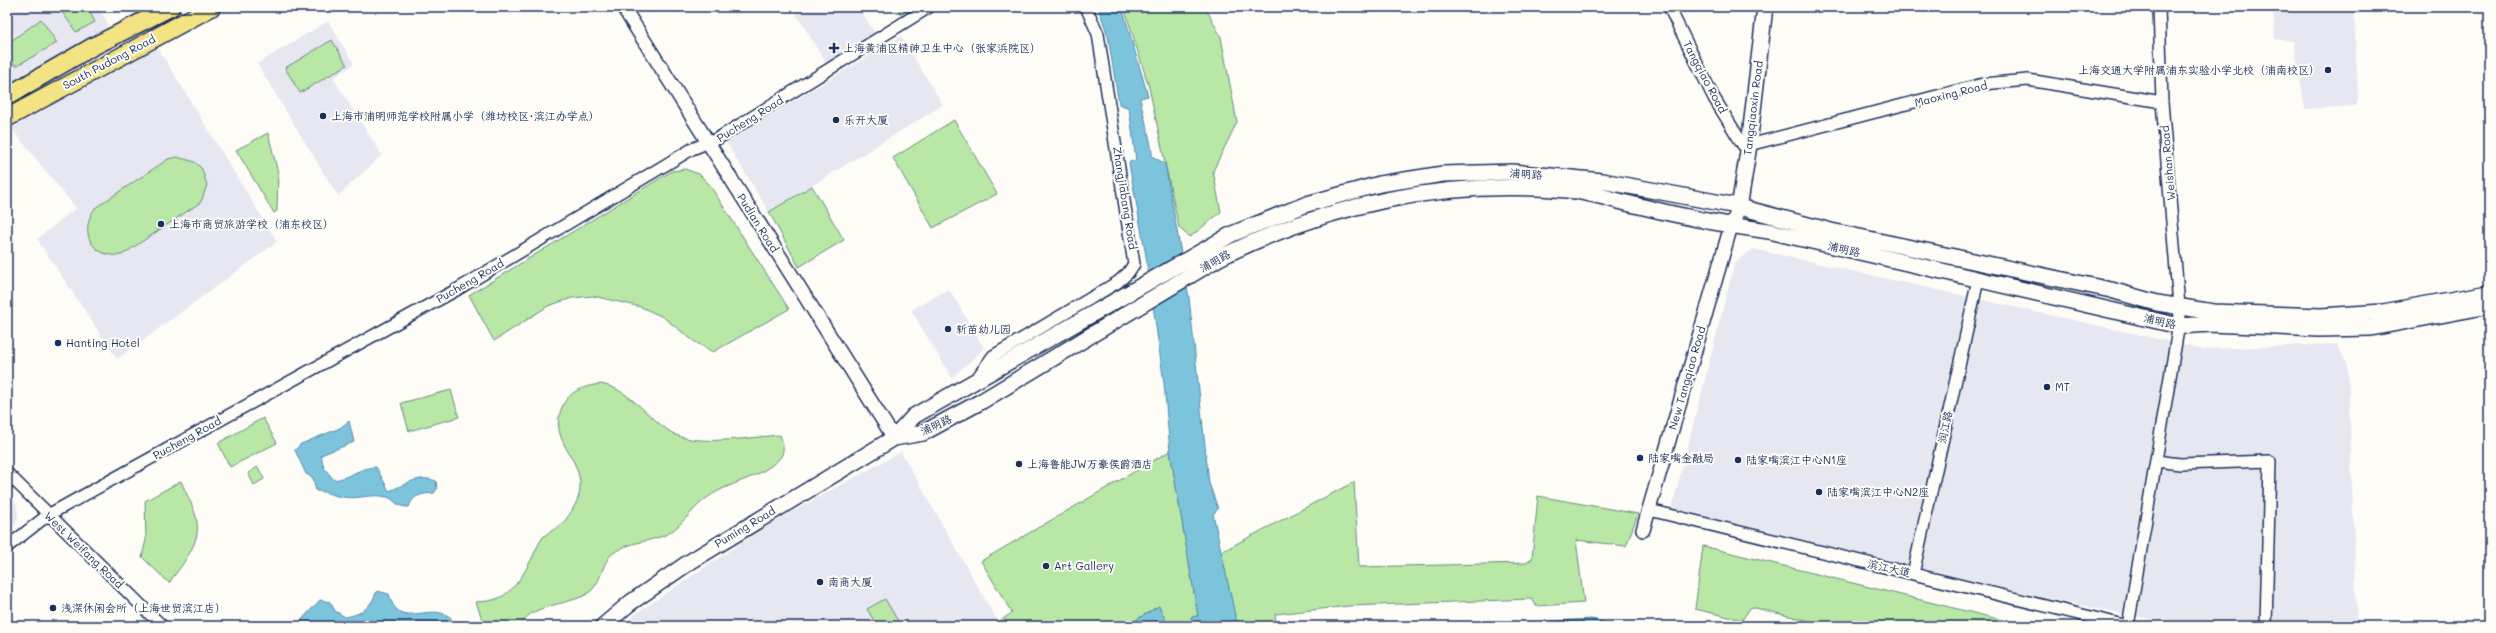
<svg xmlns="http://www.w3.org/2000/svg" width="2496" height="633" font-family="Mali,'LXGW WenKai TC',sans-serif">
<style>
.built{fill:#e7e7f2}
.green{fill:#b8e7a6;stroke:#6a8b82}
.water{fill:#7cc4dc;stroke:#58a}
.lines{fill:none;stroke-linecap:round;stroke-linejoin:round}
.minor-casing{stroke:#1b2f5e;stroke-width:14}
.tertiary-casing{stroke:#1b2f5e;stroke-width:16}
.secondary-casing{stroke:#1b2f5e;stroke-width:18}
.primary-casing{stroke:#1b2f5e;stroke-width:20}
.minor{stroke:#fdfcf7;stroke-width:11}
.tertiary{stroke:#fdfcf7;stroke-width:13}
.secondary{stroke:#fdfcf7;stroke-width:15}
.primary{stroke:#f4e382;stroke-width:17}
.poi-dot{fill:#1b2f5e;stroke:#fdfcf7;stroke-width:1.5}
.labels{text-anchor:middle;stroke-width:4;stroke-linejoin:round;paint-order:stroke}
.poi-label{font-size:11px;fill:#1b2f5e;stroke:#fdfcf7;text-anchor:start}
.street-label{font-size:11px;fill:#1b2f5e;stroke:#fdfcf7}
</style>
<rect width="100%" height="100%" fill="#fdfcf7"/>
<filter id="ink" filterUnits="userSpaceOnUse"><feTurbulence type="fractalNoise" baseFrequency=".025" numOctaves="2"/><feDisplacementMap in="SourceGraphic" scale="8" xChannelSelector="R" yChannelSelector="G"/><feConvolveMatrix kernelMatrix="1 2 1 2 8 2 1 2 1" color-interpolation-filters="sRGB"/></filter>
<g filter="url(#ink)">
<path class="built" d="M7,7H98L109,26L10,82L7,77Z
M792,7H859L875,34L826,63Z
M2273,7H2354L2358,100L2356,106L2305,109L2294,41L2275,39Z
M328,21L354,64L333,78L382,155L338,196L257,64Z
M901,36L943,105L769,212L726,142Z
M158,48L277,242L117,359L37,239L76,208L11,128Z
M1753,249L2203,349L2337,344L2348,366L2357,626H2189L2103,610L1669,519L1735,262Z
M949,289L984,348L952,378L911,310Z
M901,452L998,622L992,626H622L634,615L766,526Z
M7,491L17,505L18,516L15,525L7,534Z"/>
<path class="green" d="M69,7H87L95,22L76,32L62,12Z
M897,7H920L903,18Z
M1124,7H1205L1221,37L1237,122L1213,171L1221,212L1190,237L1179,228L1149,87Z
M41,19L57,43L16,66L7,54V44Z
M332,40L347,65L300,93L285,68Z
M954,120L997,194L933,228L893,158Z
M268,133L278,173L277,211L274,213L236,150Z
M177,157L195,162L202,169L207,185L201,202L122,255C92,259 78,232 95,208L168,159Z
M685,169L699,174L709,184L789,309L713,352L695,342L663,317L641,307L593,296L572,298L548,306L494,341L469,295L672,171Z
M812,186L844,240L799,267L769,212Z
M601,384C631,389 649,421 676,435C699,446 754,437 780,435C783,443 786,453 778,460C758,480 726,482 704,500C690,511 680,529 663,536C647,542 625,543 612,554C601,563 602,585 587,594C570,605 525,605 522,626H489L482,619L476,602C488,601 497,601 507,593C518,585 527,568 533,556C536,550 539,542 543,537C549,531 557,529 563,523C570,515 580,499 580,488C582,456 546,440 563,405C571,390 585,386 601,384Z
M451,390L459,417L409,431L401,403Z
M263,418L277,443L230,467L218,443Z
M1170,451L1198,616L1191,617L1194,626H1168L1159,606L1126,626H992L1012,613L981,561Z
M258,467L264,479L254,485L248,473Z
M181,481C186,494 195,508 197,522C201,544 180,567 169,583L142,557L146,540L145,501Z
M1354,482L1359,567L1526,563L1532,559L1538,496L1638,514L1626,546L1576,540L1584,603L1536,606L1531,599L1349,606L1275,614L1276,624L1240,626L1236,621L1221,552Z
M1703,546L1998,619L2038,626H1831L1751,607L1742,620L1695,609Z
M885,599L901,626H877L867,609Z"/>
<path class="water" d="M1098,7H1122L1148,96L1140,98C1142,110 1153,147 1152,156L1165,164L1189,298L1209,483L1218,509L1213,514L1236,620L1241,623L1242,626H1194L1191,617L1198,616L1170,451L1164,383L1146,256L1130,169L1129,162L1136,160L1129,108L1119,104L1108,36Z
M349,421L354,442L321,455L324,468L334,480C350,478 360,467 376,467L389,491C405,485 419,474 436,481L437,489L434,493C423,494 413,494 409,507C395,507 395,499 387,497C371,493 357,500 343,497C333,496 326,491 316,491L313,478L306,474L295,450L301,444L340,428Z
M377,591L389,594C398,633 430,600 451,618L450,626H296L320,600L330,602L335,611L345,617C363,614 370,608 377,591Z
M1159,606L1168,626H1126Z
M1592,619L1617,626H1458Z"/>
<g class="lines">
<g class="minor-casing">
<path id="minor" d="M1669,7L1714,98L1743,145H1749L1983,84L2028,80L2162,102
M978,377L993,356L1118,282L1128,273L1134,264L1098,34L1086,7
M2156,461L2180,464L2270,461L2266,626
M7,473L162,626
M1649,510L2128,626
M7,547L48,515L458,289L692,149L717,139L929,7
M1913,574L1978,280
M2128,626L2180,318L2162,102L2159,7"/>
</g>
<g class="tertiary-casing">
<path id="tertiary" d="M623,7L894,438
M1643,530L1731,226L1739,208"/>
</g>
<g class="secondary-casing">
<path id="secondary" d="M1739,208L1749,145L1765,7
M894,438L923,433L982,401L1219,258C1328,204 1446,179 1567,190C1590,192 1613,200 1635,205C1679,216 1724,225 1769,231L2179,326L2211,324L2318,329L2371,328L2489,306
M603,626L630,603L688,563L894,438L914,416L1232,234L1307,204L1380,184L1443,174L1512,172L1602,181L1732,205L1831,231L2111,290L2157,303L2213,312L2321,316L2383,312L2489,293"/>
</g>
<g class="primary-casing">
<path id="primary" d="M7,96L92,47L171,7
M7,118L212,7"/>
</g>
<use href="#minor" class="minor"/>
<use href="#tertiary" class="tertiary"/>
<use href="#secondary" class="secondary"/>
<use href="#primary" class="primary"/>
</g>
</g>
<g class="poi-dot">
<path d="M832 42h4v4h4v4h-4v4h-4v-4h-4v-4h4z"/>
<circle cx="2328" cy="70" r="4"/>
<circle cx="323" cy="116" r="4"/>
<circle cx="836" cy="120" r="4"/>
<circle cx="161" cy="224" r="4"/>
<circle cx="948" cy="329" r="4"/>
<circle cx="58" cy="343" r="4"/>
<circle cx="2047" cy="387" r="4"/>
<circle cx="1640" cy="458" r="4"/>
<circle cx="1738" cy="460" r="4"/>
<circle cx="1019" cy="464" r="4"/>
<circle cx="1819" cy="492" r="4"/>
<circle cx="1046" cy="566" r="4"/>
<circle cx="820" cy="582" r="4"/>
<circle cx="53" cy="608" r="4"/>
</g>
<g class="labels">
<g class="poi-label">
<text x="843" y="52">上海黄浦区精神卫生中心（张家浜院区）</text>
<text x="2320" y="74" text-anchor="end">上海交通大学附属浦东实验小学北校（浦南校区）</text>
<text x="331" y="120">上海市浦明师范学校附属小学（潍坊校区·滨江办学点）</text>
<text x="844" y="124">乐开大厦</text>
<text x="169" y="228">上海市商贸旅游学校（浦东校区）</text>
<text x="956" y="333">新苗幼儿园</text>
<text x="66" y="347">Hanting Hotel</text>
<text x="2055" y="391">MT</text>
<text x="1648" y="462">陆家嘴金融局</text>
<text x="1746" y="464">陆家嘴滨江中心N1座</text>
<text x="1027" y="468">上海鲁能JW万豪侯爵酒店</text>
<text x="1827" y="496">陆家嘴滨江中心N2座</text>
<text x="1054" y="570">Art Gallery</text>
<text x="828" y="586">南商大厦</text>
<text x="61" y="612">浅深休闲会所（上海世贸滨江店）</text>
</g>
<g class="street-label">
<text transform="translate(109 62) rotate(-28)" y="4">South Pudong Road</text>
<text transform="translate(1705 77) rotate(62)" y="4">Tangqiao Road</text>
<text transform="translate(1951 94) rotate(-14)" y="4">Maoxing Road</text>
<text transform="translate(1753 108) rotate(-83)" y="4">Tangqiaoxin Road</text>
<text transform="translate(750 119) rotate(-32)" y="4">Pucheng Road</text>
<text transform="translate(2168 163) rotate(-95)" y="4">Weishan Road</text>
<text transform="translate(1526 174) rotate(4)" y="4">浦明路</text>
<text transform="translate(1125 198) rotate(81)" y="4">Zhangjiabang Road</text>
<text transform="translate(758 223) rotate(58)" y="4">Pudian Road</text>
<text transform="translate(1844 249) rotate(13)" y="4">浦明路</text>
<text transform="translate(1215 261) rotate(-29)" y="4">浦明路</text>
<text transform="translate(470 281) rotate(-30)" y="4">Pucheng Road</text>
<text transform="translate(2160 321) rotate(13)" y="4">浦明路</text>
<text transform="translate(1687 378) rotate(-74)" y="4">New Tangqiao Road</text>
<text transform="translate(936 425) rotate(-25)" y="4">浦明路</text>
<text transform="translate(1945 427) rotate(-78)" y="4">润江路</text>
<text transform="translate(187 438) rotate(-29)" y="4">Pucheng Road</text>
<text transform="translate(745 527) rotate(-31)" y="4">Puming Road</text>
<text transform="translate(84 550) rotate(44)" y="4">West Weifang Road</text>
<text transform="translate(1889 568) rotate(13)" y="4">滨江大道</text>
</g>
</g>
<rect width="2496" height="633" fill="none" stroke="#fdfcf7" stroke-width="24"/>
<rect x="12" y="12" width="2472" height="609" fill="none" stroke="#1b2f5e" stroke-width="1.5" filter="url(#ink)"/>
</svg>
